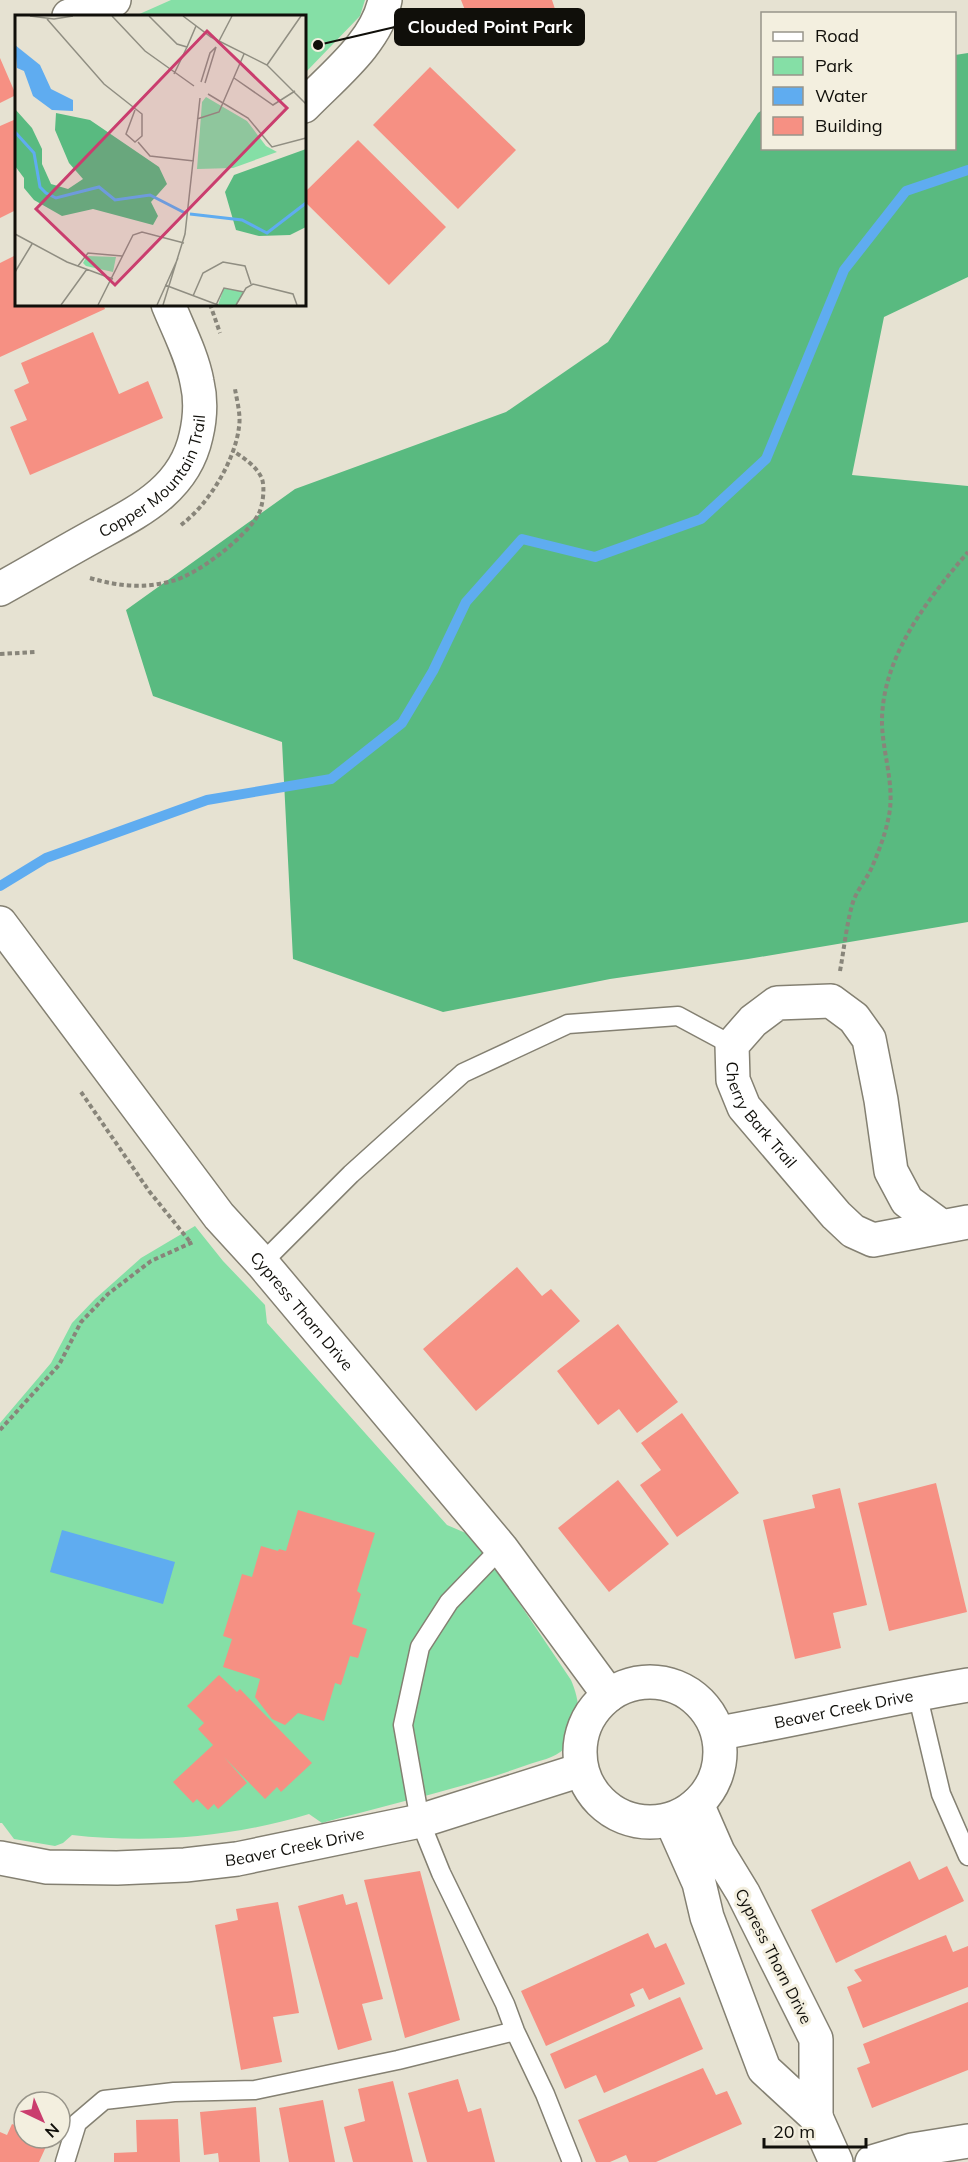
<svg xmlns="http://www.w3.org/2000/svg" width="968" height="2162" font-family="Mulish,sans-serif">
<style>
.green{fill:#85dfa6}
.forest{fill:#59ba80}
.water{fill:#5facf0}
.lines{fill:none;stroke-linecap:round;stroke-linejoin:round}
.stream{stroke:#5facf0;stroke-width:10}
.building{fill:#f69083}
.lane-casing{stroke:#848072;stroke-width:21}
.street-casing{stroke:#848072;stroke-width:36}
.path{stroke:#88857a;stroke-width:4;stroke-dasharray:4.5 3;stroke-linecap:butt}
.lane{stroke:#fff;stroke-width:18}
.street{stroke:#fff;stroke-width:33}
.labels{text-anchor:middle;stroke-width:6;stroke-linejoin:round;paint-order:stroke}
.street-label{font-size:16px;fill:#100f0a;stroke:#f3efdf}
.inset-river{fill:none;stroke:#5facf0;stroke-width:3}
.inset-road{fill:none;stroke:#908e82;stroke-width:1.5}
.view{fill:#ca3d6e;fill-opacity:0.15;stroke:#ca3d6e;stroke-width:3}
.inset-edge{fill:none;stroke:#100f0a;stroke-width:3}
.leader{fill:none;stroke:#100f0a;stroke-width:2}
.callout-dot{fill:#100f0a;stroke:#f3efdf;stroke-width:2}
.callout{fill:#100f0a;stroke:#100f0a;stroke-width:2}
.callout-label{font-size:18px;text-anchor:middle;font-weight:bold;fill:#fff}
</style>
<rect width="100%" height="100%" fill="#e6e2d2"/>
<path class="green" d="M171,0H365L360,16L305,73L304,16H135Z
M195,1226L223,1261L265,1305L267,1323L447,1525L475,1537L571,1680C581,1703 583,1729 564,1749C555,1758 538,1761 527,1765C460,1789 390,1804 322,1823L309,1814C233,1837 150,1844 72,1835L63,1843L55,1846L14,1839L2,1823H0V1423L51,1363L72,1323L95,1299L141,1258Z"/>
<path class="forest" d="M968,53V277L884,317L852,475L968,486V922L748,959L610,979L443,1012L293,959L282,742L153,696L126,610L295,489L506,412L608,342L758,113L762,110V148H954L955,55Z"/>
<path class="water" d="M62,1530L175,1562L163,1604L50,1572Z"/>
<g class="lines">
<path class="stream" d="M0,886L46,858L207,800L331,779L402,723L433,671L466,602L522,539L595,557L701,519L766,459L844,270L906,191L968,170"/>
</g>
<path class="building" d="M461,0H552L557,15L534,24L531,19L493,34L490,27L474,33Z
M0,58L16,95L0,103Z
M430,67L516,150L458,209L373,125Z
M16,119V210L0,218V126Z
M358,140L446,227L389,285L304,201V193Z
M16,255V304H103L105,309L0,357V263Z
M93,332L119,394L148,381L163,418L30,475L10,427L27,420L14,390L29,383L21,363Z
M517,1267L542,1296L551,1289L580,1321L476,1411L423,1349Z
M618,1324L678,1402L637,1433L619,1409L598,1425L557,1371Z
M682,1413L739,1493L677,1537L640,1485L661,1470L641,1443Z
M618,1480L669,1544L609,1592L558,1528Z
M936,1483L967,1612L889,1631L858,1503Z
M840,1488L867,1605L833,1613L841,1648L795,1659L763,1520L815,1508L812,1495Z
M298,1510L375,1533L357,1591L361,1594L352,1624L367,1629L358,1658L350,1656L341,1685L335,1683L324,1721L298,1713L285,1725L272,1719L255,1697L260,1679L223,1667L232,1639L223,1636L242,1574L252,1577L261,1546L278,1551L279,1549L286,1551Z
M219,1675L237,1692L240,1689L312,1763L281,1792L277,1787L265,1799L224,1757L247,1783L218,1809L214,1804L208,1810L197,1799L193,1803L173,1782L213,1745L198,1729L204,1723L187,1706Z
M910,1861L919,1880L947,1866L964,1901L836,1963L811,1910Z
M420,1871L460,2020L405,2038L364,1880Z
M343,1894L346,1905L357,1902L383,1999L362,2004L372,2040L338,2050L298,1906Z
M278,1902L299,2013L273,2017L282,2062L241,2070L215,1925L238,1920L236,1909Z
M648,1933L655,1948L666,1943L685,1984L649,2000L643,1988L630,1994L635,2006L546,2046L521,1991Z
M946,1935L953,1952L968,1946V1987L863,2028L847,1987L862,1981L854,1970Z
M680,1997L703,2049L604,2093L596,2075L565,2089L550,2054Z
M968,2002V2070L872,2108L857,2068L870,2063L863,2044Z
M703,2068L716,2095L727,2091L742,2124L656,2162H629L626,2155L610,2162H596L578,2120Z
M458,2079L468,2112L481,2108L495,2162H427L408,2093Z
M393,2081L413,2162H353L344,2127L365,2121L358,2089Z
M323,2100L335,2162H289L279,2108Z
M256,2107L260,2162H219L218,2153L204,2155L200,2112Z
M178,2119L180,2162H114V2153L137,2152L136,2120Z
M12,2124L24,2129V2138H45L49,2140L39,2162H0V2132L7,2135Z"/>
<g class="lines">
<g class="lane-casing">
<path id="lane" d="M262,1263L351,1174L463,1073L568,1024L678,1016L732,1045
M501,1548L449,1602L420,1647L403,1725L420,1821L441,1873L505,2004L515,2031L545,2094L572,2162
M917,1693L941,1794L968,1856
M65,2162L77,2123L104,2100L174,2092L255,2090L398,2060L515,2031"/>
</g>
<g class="street-casing">
<g id="street">
<path d="M69,16L114,0"/>
<path d="M304,106C333,76 377,42 385,0"/>
<path id="s1" d="M0,589C31,572 61,554 92,537C137,512 184,491 196,436C200,419 201,399 197,382C192,355 178,329 168,304"/>
<path id="s2" d="M0,923L219,1216L262,1263L501,1548L609,1695"/>
<path id="s3" d="M941,1226L907,1201L891,1171L881,1100L869,1039L854,1018L831,1001L777,1003L753,1021L732,1045L733,1080L744,1107L836,1215L853,1231L873,1240L968,1222"/>
<circle cx="650" cy="1752" r="70"/>
<path id="s4" d="M720,1733C803,1718 885,1699 968,1685"/>
<path d="M671,1820L699,1883L707,1917L764,2069L816,2117V2039L743,1893L718,1852L697,1804"/>
<path id="s5" d="M0,1858L47,1867L117,1868L185,1865L237,1859L420,1821L581,1770"/>
<path d="M816,2117L836,2162"/>
<path d="M872,2162L912,2150L968,2141"/>
</g>
</g>
<path class="path" d="M210,304L220,333
M181,525C208,505 235,461 239,427C241,415 237,401 235,389
M90,578C117,586 144,589 172,581C197,575 245,538 258,515C263,507 265,487 262,479C257,466 242,457 232,450
M0,654L36,652
M840,971C844,950 847,919 854,899C859,888 867,878 872,867C878,853 885,835 888,820C896,788 883,756 882,724C881,658 927,600 968,552
M81,1092L149,1191L191,1243
M0,1430L59,1365L81,1322L108,1294L151,1261L193,1242"/>
<use href="#lane" class="lane"/>
<use href="#street" class="street"/>
</g>
<g class="labels">
<g class="street-label">
<text dy="6" stroke="none"><textPath href="#s1" startOffset="196">Copper Mountain Trail</textPath></text>
<text dy="6" stroke="none"><textPath href="#s3" startOffset="459">Cherry Bark Trail</textPath></text>
<text dy="6" stroke="none"><textPath href="#s2" startOffset="492">Cypress Thorn Drive</textPath></text>
<text dy="6" stroke="none"><textPath href="#s4" startOffset="126">Beaver Creek Drive</textPath></text>
<text dy="6" stroke="none"><textPath href="#s5" startOffset="297">Beaver Creek Drive</textPath></text>
<text transform="translate(774 1956) rotate(63)" y="6">Cypress Thorn Drive</text>
</g>
</g>
<g transform="translate(15 15)">
<rect width="291" height="291" fill="#e6e2d2"/>
<path d="M191,82L232,106L251,131L262,137L218,153L182,154L187,87ZM72,241L101,242L98,257L71,251L68,248ZM209,273L229,277L221,290H203Z" fill="#85dfa6"/>
<path d="M0,94L17,113L27,134V149L36,169L53,174L68,164L54,148L40,115L41,98L75,105L144,152L152,169L136,187L143,201L138,210L78,194L47,201L19,185L9,173V163L0,151ZM291,134V212L275,220L244,221L221,215L210,177L219,160Z" fill="#59ba80"/>
<path d="M0,30L25,50L36,74L58,85V96L37,95L18,81L9,56L2,53Z" fill="#5facf0"/>
<path class="inset-river" d="M0,117L19,138L25,172L31,178L41,183L84,172L100,185L135,180L170,198M175,199L227,205L252,218L291,188"/>
<path class="inset-road" d="M15,1L39,4L58,1M97,1L130,36L179,71M134,1L162,29L172,32L181,11M168,1L196,22L252,50L291,89M32,4L89,69L127,99V121L120,127L111,119L120,95M203,28L217,1M252,50L286,1M159,59L172,32M219,63L258,90L280,76M186,67L195,38L201,32L190,68M193,79L233,103L257,132L291,123M182,104L204,97L229,39M123,127L135,141L179,146M0,219L52,247L98,264M63,251L73,238L107,241M0,257L17,229M150,270L203,290M178,281L188,258L208,247L230,251L236,269M46,290L72,254M83,290L118,220L127,217L169,228M142,290L163,243M148,290L170,219L185,83M201,290L209,273L229,277M221,290L231,273L238,269L278,279L282,290"/>
<path class="view" d="M192,16L272,93L100,270L21,194Z"/>
<rect width="291" height="291" class="inset-edge"/>
</g>
<path class="leader" d="M318 45L395 27"/>
<circle class="callout-dot" cx="318" cy="45" r="6"/>
<rect class="callout" x="395" y="9" width="189" height="36" rx="6"/>
<g class="callout-label">
<text x="490" y="33">Clouded Point Park</text>
</g>
<rect x="761" y="12" width="195" height="138" fill="#f3efdf" stroke="#98958a" stroke-width="1.5"/>
<rect x="773" y="32" width="30" height="9" fill="#ffffff" stroke="#98958a" stroke-width="1.5"/>
<text x="815" y="42" font-size="18" fill="#100f0a">Road</text>
<rect x="773" y="57" width="30" height="18" fill="#85dfa6" stroke="#98958a" stroke-width="1.5"/>
<text x="815" y="72" font-size="18" fill="#100f0a">Park</text>
<rect x="773" y="87" width="30" height="18" fill="#5facf0" stroke="#98958a" stroke-width="1.5"/>
<text x="815" y="102" font-size="18" fill="#100f0a">Water</text>
<rect x="773" y="117" width="30" height="18" fill="#f69083" stroke="#98958a" stroke-width="1.5"/>
<text x="815" y="132" font-size="18" fill="#100f0a">Building</text>
<g transform="translate(42 2120) rotate(136)"><circle r="28" fill="#f3efdf" stroke="#98958a" stroke-width="1.5"/>
<path d="M0-4.5L10 22L0 15L-10 22Z" fill="#ca3d6e"/>
<text y="-9" font-size="16" font-weight="bold" text-anchor="middle" fill="#100f0a">N</text>
</g>
<path d="M764 2138v9h102v-9" fill="none" stroke="#100f0a" stroke-width="3"/>
<text x="773" y="2138" font-size="18" fill="#100f0a" stroke="#f3efdf" stroke-width="4.5" paint-order="stroke">20 m</text>
</svg>
